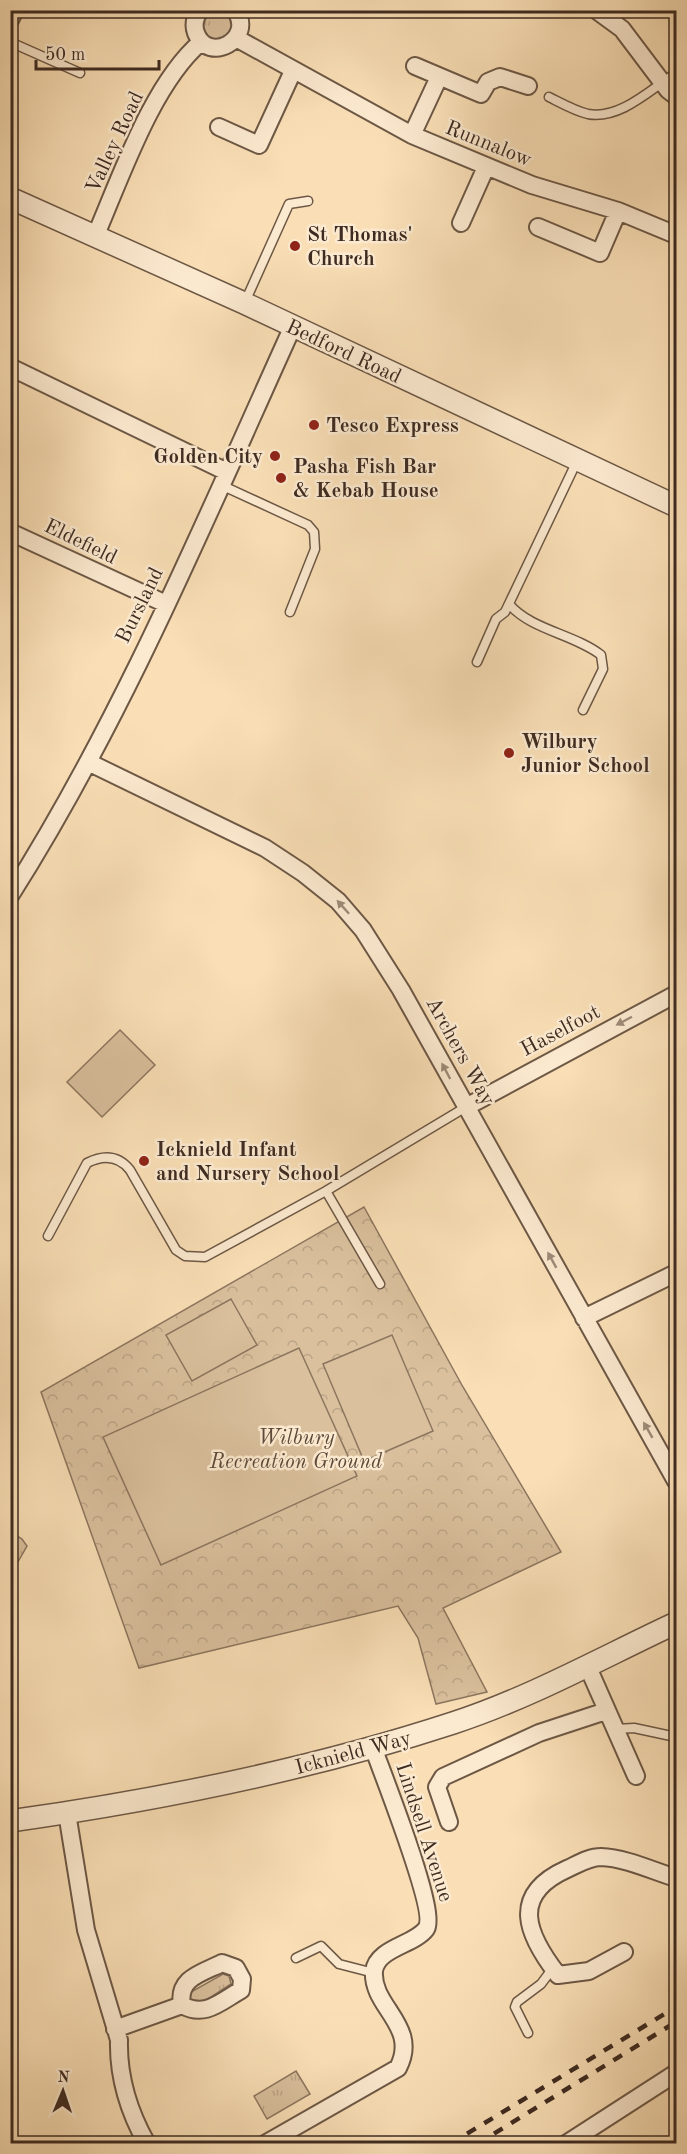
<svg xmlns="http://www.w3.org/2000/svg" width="687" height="2154" font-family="'Old Standard TT',serif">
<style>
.grass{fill:url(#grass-tufts);stroke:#8c765f;stroke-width:1.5}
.forest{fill:url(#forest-crowns);stroke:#8c765f;stroke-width:1.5}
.pitch{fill:#dac09d;stroke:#8c765f;stroke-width:1.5}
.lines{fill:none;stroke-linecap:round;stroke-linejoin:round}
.service-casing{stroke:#6d5846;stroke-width:11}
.minor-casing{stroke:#6d5846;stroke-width:20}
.tertiary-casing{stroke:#6d5846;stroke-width:24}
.service{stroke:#fcead0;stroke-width:8}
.minor{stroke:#fcead0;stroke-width:16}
.tertiary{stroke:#fcead0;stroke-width:21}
.rail{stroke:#3e2b21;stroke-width:4.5;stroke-dasharray:10 10;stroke-linecap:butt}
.oneway{fill:#9d8a78}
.poi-dot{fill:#8f2418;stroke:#fcead0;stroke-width:2}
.labels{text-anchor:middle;stroke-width:5;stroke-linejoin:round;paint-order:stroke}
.street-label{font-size:21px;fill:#3e2b21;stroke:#fcead0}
.poi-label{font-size:21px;font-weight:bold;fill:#3e2b21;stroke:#fcead0;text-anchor:start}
.park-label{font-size:21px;font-style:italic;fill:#5d493a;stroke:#fcead0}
</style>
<defs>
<pattern id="grass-tufts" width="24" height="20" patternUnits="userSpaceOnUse" patternTransform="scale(1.5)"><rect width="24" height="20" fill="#dac09d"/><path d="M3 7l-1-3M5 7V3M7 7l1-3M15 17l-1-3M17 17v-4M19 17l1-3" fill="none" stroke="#bca587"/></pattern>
<pattern id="forest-crowns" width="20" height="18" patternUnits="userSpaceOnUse" patternTransform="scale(1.5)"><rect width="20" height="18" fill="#dac09d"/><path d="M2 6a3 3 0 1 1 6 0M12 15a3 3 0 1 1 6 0" fill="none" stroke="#bca587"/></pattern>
</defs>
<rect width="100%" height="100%" fill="#fadfb6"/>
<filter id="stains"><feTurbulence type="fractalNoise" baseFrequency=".00333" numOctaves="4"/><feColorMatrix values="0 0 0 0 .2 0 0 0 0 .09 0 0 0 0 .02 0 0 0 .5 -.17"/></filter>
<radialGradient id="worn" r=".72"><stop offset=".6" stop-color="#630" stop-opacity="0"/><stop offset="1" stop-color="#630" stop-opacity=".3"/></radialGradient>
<path class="grass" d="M202 25a15 15 0 1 1 30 0a15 15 0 1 1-30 0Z
M11,1532L22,1539L27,1546L11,1574Z
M223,1974L229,1976L231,1984L202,2003H194L190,1999L191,1992Z
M296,2071L310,2094L267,2119L254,2096Z"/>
<path class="forest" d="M364,1207L463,1387L561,1552L443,1608L487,1692L436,1704L418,1638L398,1606L139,1668L41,1392Z"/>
<path class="pitch" d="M120,1030L155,1065L102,1117L67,1082Z
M231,1299L257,1345L192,1381L166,1335Z
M392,1335L433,1431L364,1461L323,1364Z
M299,1348L357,1476L161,1565L103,1437Z"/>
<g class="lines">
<g class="service-casing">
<path id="service" d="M10,42L80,73
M549,97C561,103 575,111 588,114C620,120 651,89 676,73
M245,302L289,204L308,201
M221,485L308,525L314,532L315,549L290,612
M509,604C531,630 574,634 601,655L603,669L583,710
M477,662L496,619L505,612L577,461
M326,1191L380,1284
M48,1236L87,1163C103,1155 118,1155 130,1170L176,1250L185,1256L205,1257L326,1191L466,1107
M615,1729L634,1728L676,1737
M676,1946V1943
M296,1958L321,1946L339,1964L374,1973
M528,2033L515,2007L517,2002L541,1984L553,1968"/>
</g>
<g class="minor-casing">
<path id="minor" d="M200,10C195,17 193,25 196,33C208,65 256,39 235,10
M596,10L622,29L668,90L676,96
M10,20L15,10
M236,38L412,135L532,185L618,211L676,235
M415,66L481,94L488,82L500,77L528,86
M219,127L259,145L293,71
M412,135L439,77
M461,223L486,167
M538,227L600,253L618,211
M95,237C121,177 152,84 201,42
M10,367L227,472
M10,532L166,604
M88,762L265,848L303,873L338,901L363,930L401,990L676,1481
M10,896C123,718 206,518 293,326
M466,1107L676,994
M584,1318L676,1273
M587,1665L636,1776
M67,1813L86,1930L119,2040C118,2077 129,2112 147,2144
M449,1822L437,1787L443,1777L539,1733L606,1711
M624,1952L589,1971L558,1975C527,1935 509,1895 567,1869C578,1864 589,1857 601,1857C626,1858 653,1871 676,1878
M222,1963L236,1968L242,1979L241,1990C220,2002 205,2018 182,2005C177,1978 202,1973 222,1963Z
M115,2029L182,2005
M265,2144L398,2068C420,2026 371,2007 374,1971C377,1948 414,1945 426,1929C438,1912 382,1773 373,1747
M566,2144L676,2073"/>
</g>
<g class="tertiary-casing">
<path id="tertiary" d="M10,198L244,303L676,506
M10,1821C160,1800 309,1770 453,1723C530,1698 603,1657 676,1623"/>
</g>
<use href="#service" class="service"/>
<use href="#minor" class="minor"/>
<use href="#tertiary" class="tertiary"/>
<path class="rail" d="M450,2144L676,2007
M477,2144L676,2022"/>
</g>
<defs><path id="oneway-solid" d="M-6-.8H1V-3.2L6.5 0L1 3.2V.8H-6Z" transform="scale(1.5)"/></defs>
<g class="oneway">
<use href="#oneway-solid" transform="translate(343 907) rotate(-132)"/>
<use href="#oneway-solid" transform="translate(624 1021) rotate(152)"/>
<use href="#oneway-solid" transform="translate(446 1071) rotate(-118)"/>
<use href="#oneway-solid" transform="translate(552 1260) rotate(-119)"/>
<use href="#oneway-solid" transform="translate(648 1430) rotate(-120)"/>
</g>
<g class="poi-dot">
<circle cx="295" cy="246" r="6"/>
<circle cx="314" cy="425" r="6"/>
<circle cx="275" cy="456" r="6"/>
<circle cx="281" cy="478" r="6"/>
<circle cx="509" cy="753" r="6"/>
<circle cx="144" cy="1161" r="6"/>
</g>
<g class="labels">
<g class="street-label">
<text transform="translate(114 142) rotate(-65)" y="7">Valley Road</text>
<text transform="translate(489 143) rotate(22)" y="7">Runnalow</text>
<text transform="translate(344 351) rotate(25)" y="7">Bedford Road</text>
<text transform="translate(81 541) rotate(26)" y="7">Eldefield</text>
<text transform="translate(139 605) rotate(-64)" y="7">Bursland</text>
<text transform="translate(560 1030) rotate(-28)" y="7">Haselfoot</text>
<text transform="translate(461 1051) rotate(61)" y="7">Archers Way</text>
<text transform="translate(353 1752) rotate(-15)" y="7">Icknield Way</text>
<text transform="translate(425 1832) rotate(72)" y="7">Lindsell Avenue</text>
</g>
<g class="poi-label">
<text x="307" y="241">St Thomas'<tspan x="307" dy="24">Church</tspan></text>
<text x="326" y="432">Tesco Express</text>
<text x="263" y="463" text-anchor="end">Golden City</text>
<text x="293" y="473">Pasha Fish Bar<tspan x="293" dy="24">&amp; Kebab House</tspan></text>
<text x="521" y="748">Wilbury<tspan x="521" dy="24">Junior School</tspan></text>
<text x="156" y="1156">Icknield Infant<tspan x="156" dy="24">and Nursery School</tspan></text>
</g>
<g class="park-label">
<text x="296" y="1444">Wilbury<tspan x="296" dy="24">Recreation Ground</tspan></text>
</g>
</g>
<rect width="687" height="2154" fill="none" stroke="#fadfb6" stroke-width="36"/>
<rect x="12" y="12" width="663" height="2130" fill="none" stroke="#3e2b21" stroke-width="3"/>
<rect x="18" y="18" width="651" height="2118" fill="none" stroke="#3e2b21" stroke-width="1.5"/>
<g transform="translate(63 2091) rotate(2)" stroke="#fcead0" stroke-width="4.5" paint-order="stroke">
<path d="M0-4.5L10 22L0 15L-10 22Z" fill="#3e2b21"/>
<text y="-9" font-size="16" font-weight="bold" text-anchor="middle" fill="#3e2b21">N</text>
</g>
<path d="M36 60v9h123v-9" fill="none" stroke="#3e2b21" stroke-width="3"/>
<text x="45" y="60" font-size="18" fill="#3e2b21" stroke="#fcead0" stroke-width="4.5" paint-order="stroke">50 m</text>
<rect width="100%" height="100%" filter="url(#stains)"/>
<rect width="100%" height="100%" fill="url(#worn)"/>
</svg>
